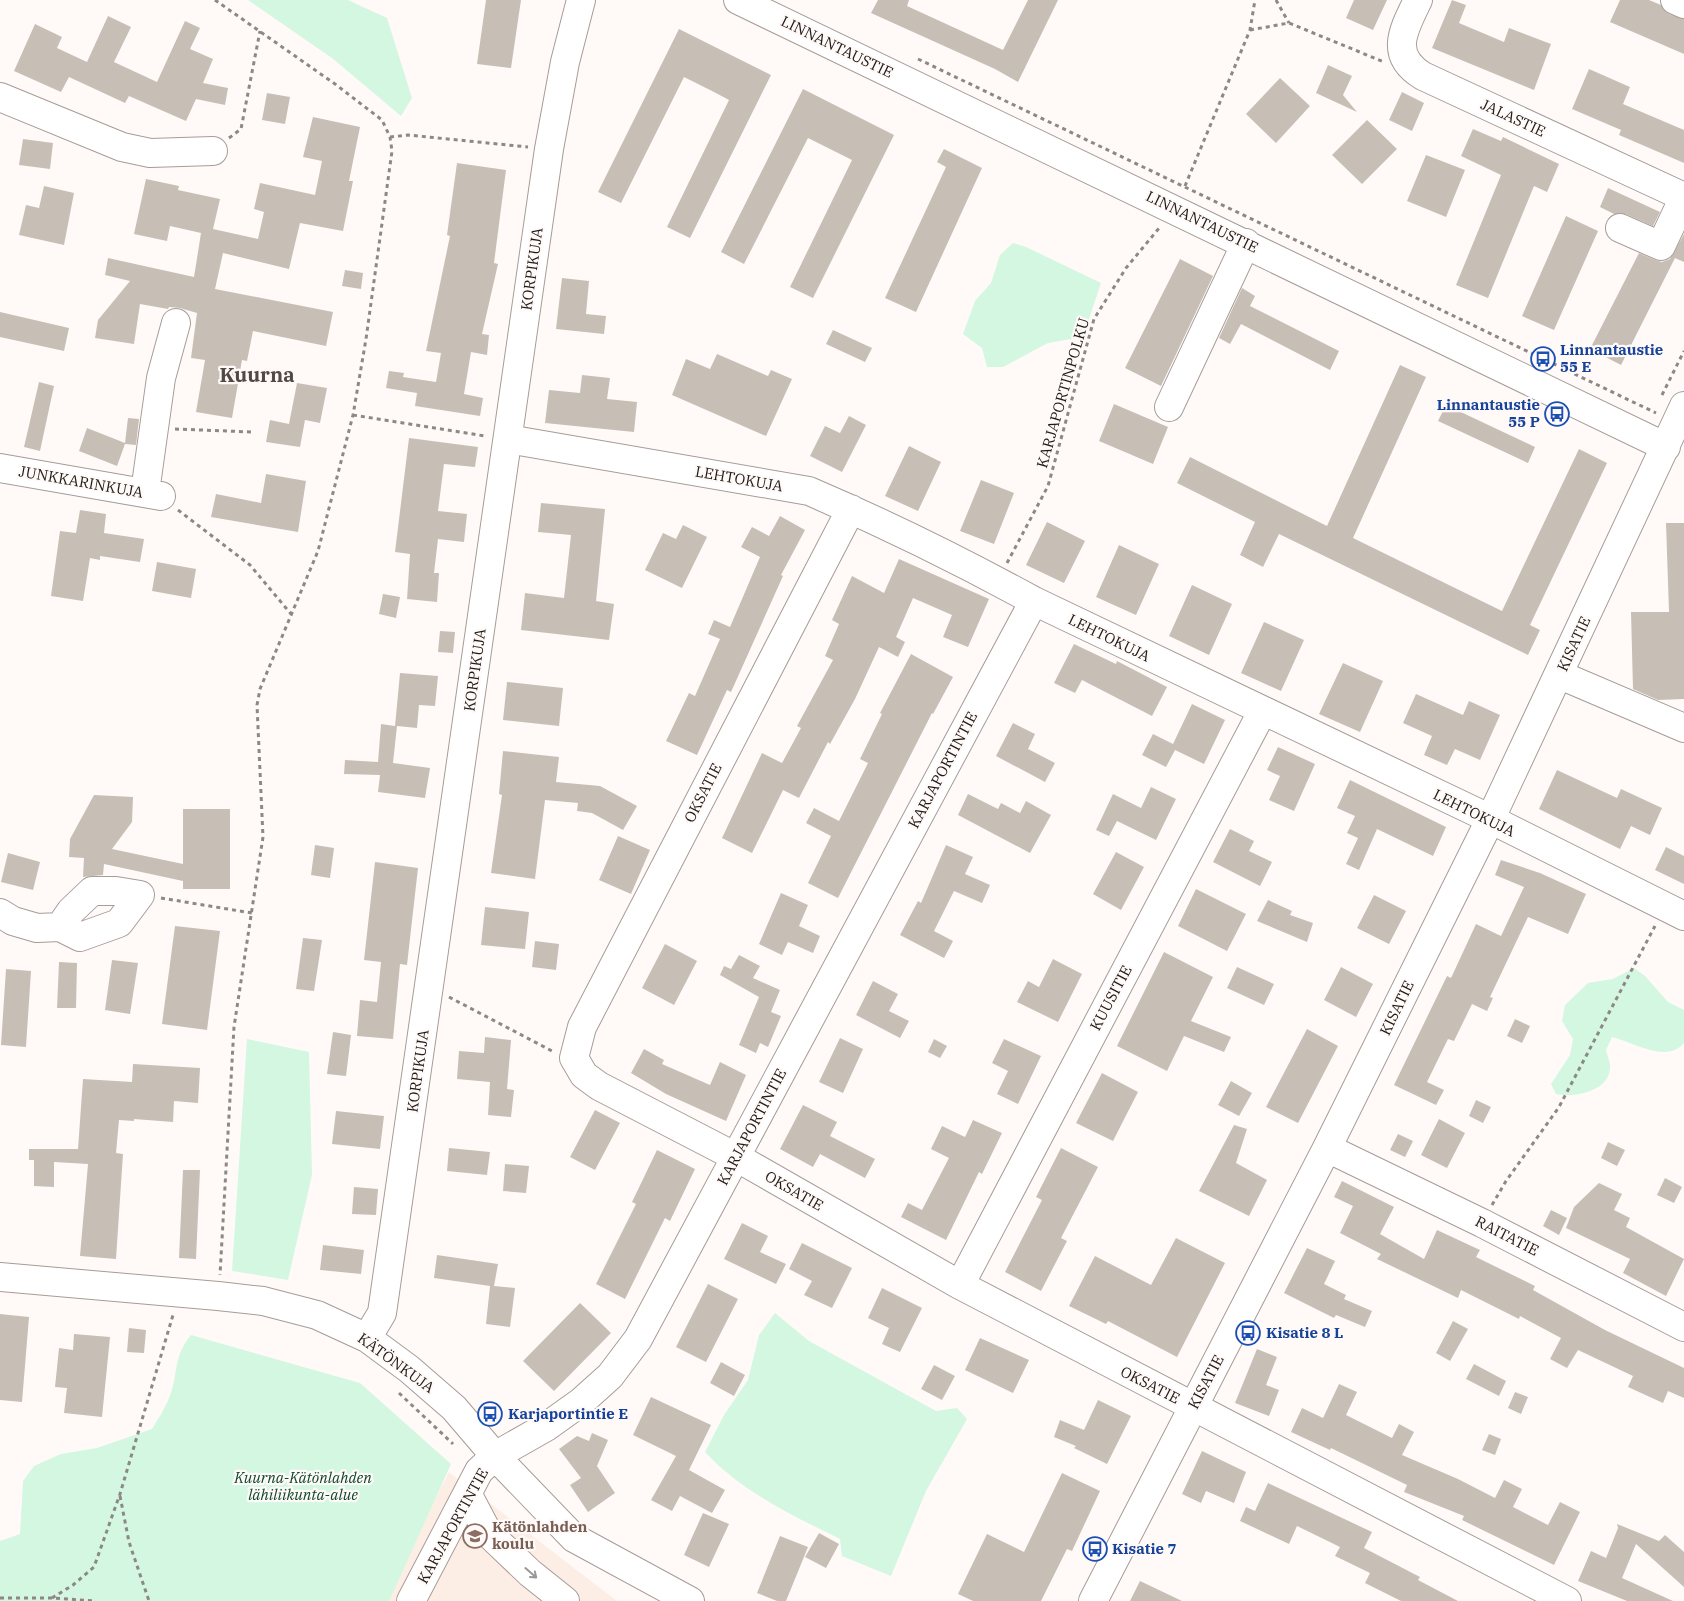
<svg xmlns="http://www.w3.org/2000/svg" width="1684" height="1601" font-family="'IBM Plex Serif',serif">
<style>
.built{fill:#fdeee5}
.green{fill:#d3f7e1}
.building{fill:#c7bfb6}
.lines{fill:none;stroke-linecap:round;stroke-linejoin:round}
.minor-casing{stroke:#a79c96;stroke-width:30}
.path{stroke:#8d8886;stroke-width:3;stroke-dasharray:4 4;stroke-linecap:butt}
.minor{stroke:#fff;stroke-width:28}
.oneway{stroke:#9a9897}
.labels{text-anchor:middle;stroke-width:4.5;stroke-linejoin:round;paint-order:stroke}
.street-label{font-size:15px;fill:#1f1b18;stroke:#fffaf8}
.transit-label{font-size:15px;font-weight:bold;fill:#164399;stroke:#fffaf8;text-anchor:start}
.park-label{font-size:15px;font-style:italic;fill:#0d462c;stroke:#fffaf8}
.education-label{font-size:15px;font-weight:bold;fill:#785e54;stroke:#fffaf8;text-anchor:start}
.district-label{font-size:20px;font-weight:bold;fill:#524944;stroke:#fffaf8}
</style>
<rect width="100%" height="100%" fill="#fffaf8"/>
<path class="built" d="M449,1472L617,1601H382Z"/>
<path class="green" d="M248,0H348L387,18L412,98L401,116L332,58Z
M1013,243L1026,247L1101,283L1083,337L1048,343L1003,367H987L982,348L963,334L975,301L991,283L1000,255Z
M1634,968L1645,976L1668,1002L1684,1010V1043C1666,1064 1633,1042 1612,1037L1606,1050C1607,1055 1610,1061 1610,1066C1611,1091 1575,1098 1556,1094L1551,1084L1570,1055L1573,1039L1562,1021L1565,1005L1588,983L1613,979Z
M247,1039L309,1052L312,1175L288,1280L232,1271Z
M775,1313L809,1341L936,1411L957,1408L967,1419L926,1491L891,1576L842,1556L840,1539C792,1515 742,1492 705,1452L724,1415L748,1380L759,1335Z
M191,1335L360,1383L451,1464L389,1601H0V1541L20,1534L23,1481L34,1466L61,1454L97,1448L152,1429C158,1419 165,1409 169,1398C179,1375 172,1358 191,1335Z"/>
<path class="building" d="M486,0H521L511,68L477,64Z
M878,0H909L907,6L1003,50L1028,0H1058L1018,82L995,69L871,13Z
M1354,0H1387L1373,30L1346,18Z
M1452,0L1466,5L1459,23L1504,42L1509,28L1551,44L1534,90L1432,48Z
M1620,0H1649L1661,5L1669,14L1684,19V54L1610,22Z
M108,16L131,27L114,62L157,82L185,21L200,28L190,49L213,59L203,83L228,88L225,105L196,99L186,121L129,96L125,103L69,77L61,92L14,71L35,24L62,37L57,48L87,62Z
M679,29L771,75L690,238L667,227L729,100L714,92L684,77L621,203L598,192Z
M1328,65L1352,76L1343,95L1357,112L1316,93Z
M1589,69L1630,87L1623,104L1684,130V163L1619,135L1621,130L1572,109Z
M1280,78L1310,106L1276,143L1246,114Z
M803,89L894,135L813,298L790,287L852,160L808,138L744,264L721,252Z
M1402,92L1424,103L1412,131L1389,120Z
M267,93L290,97L285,124L262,120Z
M313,117L360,127L349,181H353L343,231L300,223L289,269L223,253L215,289L333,312L326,346L253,331L247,361L242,360L232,418L196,412L205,360L191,358L197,313L180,308L169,307L168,309L140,304L134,344L95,338L98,320L130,281L105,275L108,258L194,277L201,233L170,226L167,241L134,234L146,179L179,186L178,190L220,199L213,229L258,239L264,212L254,209L260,183L315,195L322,161L303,157Z
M1367,120L1397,149L1362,184L1332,155Z
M1473,129L1501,141L1503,137L1559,164L1547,192L1534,186L1488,298L1456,285L1501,175L1461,156Z
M23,139L53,143L50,169L19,165Z
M944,149L982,168L916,312L885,298L946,167L937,162Z
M1426,155L1465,170L1446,217L1407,201Z
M457,163L506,170L494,263L498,264L482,334L489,335L487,355L471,352L464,394L483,398L480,416L415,406L417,393L386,388L389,371L404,373L403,377L436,382L441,353L426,351L450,236L447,235Z
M44,186L74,193L64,245L19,235L26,205L39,208Z
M1608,188L1660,212L1653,226L1626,214H1614L1600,207Z
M1566,216L1598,231L1554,330L1522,316Z
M1684,234V262L1675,258L1621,365L1590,349L1639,253L1655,260L1662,262L1670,259Z
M1180,259L1213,276L1161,386L1125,368Z
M345,270L363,273L361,289L342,286Z
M562,278L589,281L586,314L606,316L604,334L556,329Z
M1242,288L1255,296L1250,306L1339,351L1330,370L1241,324L1230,344L1219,338Z
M0,312L69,328L64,351L0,337Z
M833,330L872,348L865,362L826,344Z
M717,354L768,376L771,370L792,379L766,436L672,395L686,359L710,369Z
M1400,365L1426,377L1353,538L1502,611L1579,449L1607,463L1530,625L1540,630L1528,655L1279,534L1263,567L1240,555L1255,522L1177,483L1190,457L1327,526Z
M582,375L610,378L607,399L637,402L634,432L545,423L549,390L580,393Z
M39,382L54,386L40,451L24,447Z
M297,383L327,388L320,423L305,420L300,447L266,442L270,420L289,424Z
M1114,404L1168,427L1153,464L1099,441Z
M1446,405L1535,447L1528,463L1438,421Z
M849,416L866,425L842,472L810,456L825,426L840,433Z
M128,418L139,419L136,445L125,444L117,466L79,451L87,428L125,443Z
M409,438L478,447L475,467L444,464L438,511L467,514L464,542L438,539L434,573H439L437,602L407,599L410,554L395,552Z
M909,446L941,462L918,511L885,496Z
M266,474L306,481L298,532L211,517L216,494L261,503Z
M981,480L1014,493L994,544L960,531Z
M541,503L605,509L596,601L614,604L609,640L521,630L525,593L564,598L571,535L538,532Z
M80,510L106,514L104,533L144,539L140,562L100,556V560L90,558L83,601L51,596L60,531L76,533Z
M780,516L805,530L781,575L783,576L731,692L727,690L697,755L666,741L689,693L695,696L720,639L708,634L714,620L730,627L760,557L741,547L752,527L769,536Z
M1047,522L1085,541L1064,583L1026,565Z
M1666,523H1684V699L1658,700L1633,689L1631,612H1669Z
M683,525L707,537L682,588L645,570L663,533L676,539Z
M1119,545L1159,564L1136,615L1096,597Z
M899,559L989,599L968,647L943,637L952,615L913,598L896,637L905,642L898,657L879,647L855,699L830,744L828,742L799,798L783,790L752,853L722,838L762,753L782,763L801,728L797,726L833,660L825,656L839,624L832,620L852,576L884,593Z
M157,562L196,569L191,598L152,591Z
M1192,585L1232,604L1209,655L1169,636Z
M383,594L400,597L396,618L379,614Z
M1264,622L1304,640L1281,691L1241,673Z
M440,631L455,632L453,653L438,652Z
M1074,644L1116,664L1117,661L1167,687L1152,716L1082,680L1075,693L1054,683Z
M911,654L953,677L933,714L932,713L838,898L808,883L831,836L806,823L814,808L839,821L868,763L860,759L882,714L880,713Z
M1343,663L1383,681L1360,732L1319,714Z
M400,673L438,676L435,706L419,705L417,728L397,726L393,763L430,768L425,798L378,792L380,775L344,774L345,760L378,762L381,724L395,726Z
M507,682L563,688L559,726L503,720Z
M1416,694L1463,715L1469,701L1500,715L1480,760L1455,749L1447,765L1424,755L1432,736L1403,723Z
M1192,704L1225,720L1204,764L1175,750L1166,767L1142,755L1153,734L1173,744Z
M1013,723L1035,734L1028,749L1055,763L1045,782L996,756Z
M1278,747L1315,764L1294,811L1269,800L1280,776L1267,770Z
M503,751L559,757L556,782L600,786L637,806L623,830L592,813L577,811L578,803L545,800L535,879L491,873L502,795L499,794Z
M1557,770L1617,798L1621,789L1662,808L1650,835L1631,826L1620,849L1539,809Z
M1350,780L1446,827L1433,856L1377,829L1359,870L1346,864L1358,838L1347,833L1355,816L1337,808Z
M1151,787L1176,799L1156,840L1117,821L1109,836L1096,830L1113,794L1141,808Z
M968,794L998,809L1001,803L1020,813L1026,801L1051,815L1030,853L958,815Z
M94,795L133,797L132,822L112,849L183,864V809H230V889H183V881L104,864L103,875L83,877L84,858L69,857L70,839Z
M1230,829L1254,841L1249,851L1272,862L1260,886L1213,862Z
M618,836L650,850L631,894L599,880Z
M315,845L334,848L330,878L311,875Z
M946,845L973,857L965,874L990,885L982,903L954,891L934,931L953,941L944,958L900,935L918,901L921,903Z
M1666,847L1684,856V884L1655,870Z
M1116,852L1144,867L1121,910L1093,894Z
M8,853L40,862L33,890L1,882Z
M1501,860L1540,873L1586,894L1568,934L1528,917L1490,997L1493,998L1487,1011L1472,1004L1454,1041L1448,1039L1427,1082L1444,1090L1436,1105L1394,1085L1447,976L1451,978L1476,924L1501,936L1524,887L1495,875Z
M375,862L418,868L407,965L400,964L393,1039L357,1036L360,1000L377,1002L381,962L364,960Z
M1196,889L1246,914L1227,951L1178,926Z
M781,893L808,905L799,926L820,936L813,953L788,942L782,955L759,944Z
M1374,895L1406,911L1389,944L1357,928Z
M1268,900L1292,911L1290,915L1313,923L1307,942L1257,921Z
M485,907L529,912L525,949L481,945Z
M175,926L220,931L207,1030L162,1024Z
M303,938L322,940L314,991L296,989Z
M535,941L559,944L556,970L532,967Z
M665,944L697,961L674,1005L642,988Z
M1164,952L1213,977L1191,1021L1231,1037L1224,1052L1184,1036L1167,1071L1117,1046Z
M739,955L760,966L753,978L780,990L771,1012L781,1016L768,1047L760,1043L756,1053L739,1045L759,997L720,975L724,966L731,969Z
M1053,959L1082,974L1058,1022L1017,1002L1028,981L1039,987Z
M112,960L138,963L130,1014L105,1010Z
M59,962L77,963L76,1008H57Z
M1237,967L1274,984L1264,1005L1227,988Z
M1341,967L1373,984L1356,1017L1324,1000Z
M6,969L31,971L26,1047L1,1045Z
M873,981L898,994L889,1011L909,1021L900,1038L856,1015Z
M1515,1019L1530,1026L1522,1043L1507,1036Z
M1307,1029L1338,1046L1298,1123L1266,1107Z
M333,1032L351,1035L346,1076L327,1074Z
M485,1037L511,1040L507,1089L514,1090L511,1117L488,1115L490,1082L457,1079L459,1051L484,1053Z
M840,1038L863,1049L843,1093L819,1082Z
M934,1039L947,1046L940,1058L928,1052Z
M1004,1039L1041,1056L1018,1104L997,1094L1008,1071L992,1063Z
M644,1049L664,1060L662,1064L710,1085L720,1062L746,1075L726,1121L666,1094L631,1073Z
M133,1064L200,1068L198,1103L174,1101L173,1122L134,1119V1121L119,1120L116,1153L123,1154L116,1259L80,1256L88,1164L54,1162V1187L34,1186V1160H29V1149H78L83,1079L132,1082Z
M1102,1073L1138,1092L1113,1141L1076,1123Z
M1231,1081L1252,1093L1239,1116L1218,1105Z
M1476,1100L1491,1107L1483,1123L1469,1116Z
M803,1105L837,1122L830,1136L875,1159L865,1178L820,1154L813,1167L780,1149Z
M595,1110L620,1123L595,1170L570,1157Z
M336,1111L384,1116L380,1149L332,1144Z
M1439,1119L1465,1133L1447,1168L1421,1155Z
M973,1120L1002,1133L982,1174L979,1172L946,1240L901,1217L908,1203L922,1210L949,1158L931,1149L942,1126L965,1137Z
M1234,1125L1247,1129L1236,1163L1267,1180L1249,1216L1199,1191Z
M1398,1134L1413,1141L1405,1157L1390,1150Z
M1608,1142L1625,1150L1617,1166L1601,1158Z
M449,1148L490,1152L487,1175L447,1171Z
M1061,1148L1098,1167L1061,1238L1067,1241L1041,1291L1005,1272L1042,1200L1036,1197Z
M657,1150L695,1169L670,1221L665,1218L625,1299L596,1284L636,1204L632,1202Z
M505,1164L529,1166L526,1193L503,1191Z
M183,1170H200L196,1259L179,1258Z
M1665,1178L1682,1187L1674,1203L1657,1195Z
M1342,1181L1394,1207L1380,1234L1424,1259L1437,1230L1480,1250L1476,1257L1535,1286L1533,1290L1605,1330L1684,1368V1398L1668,1391L1663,1403L1628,1387L1633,1376L1578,1350L1567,1368L1550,1359L1561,1338L1520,1316L1519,1319L1461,1290L1458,1298L1377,1259L1381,1254L1340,1233L1353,1206L1334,1197Z
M1599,1183L1622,1194L1614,1210L1630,1218L1626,1227L1684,1259L1666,1296L1623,1273L1630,1259L1566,1228L1574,1207Z
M354,1187L378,1189L376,1215L352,1214Z
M1551,1210L1567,1218L1559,1235L1543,1226Z
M742,1223L768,1236L760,1252L786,1264L776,1284L724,1259Z
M1176,1238L1225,1263L1177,1357L1108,1321L1106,1324L1069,1306L1095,1256L1151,1285Z
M802,1243L852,1268L832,1308L804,1295L812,1281L789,1269Z
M323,1245L364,1250L361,1274L320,1270Z
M1307,1248L1335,1261L1324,1284L1346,1295L1344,1299L1372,1311L1365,1327L1336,1315L1334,1318L1284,1293Z
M437,1255L498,1264L494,1286L515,1288L510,1327L486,1324L490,1286L434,1278Z
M708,1284L738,1299L706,1362L676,1347Z
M882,1288L922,1308L900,1352L882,1344L889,1328L868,1318Z
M580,1303L611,1333L554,1391L523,1361Z
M0,1314L29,1317L22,1402L0,1400Z
M1453,1321L1468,1329L1450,1361L1436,1353Z
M129,1328L146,1330L144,1353L127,1352Z
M74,1334L110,1337L102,1417L64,1413L67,1388L55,1387L59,1348L73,1350Z
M980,1338L1029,1360L1013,1393L965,1370Z
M1257,1349L1277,1357L1266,1385L1279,1390L1269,1416L1235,1403Z
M721,1362L745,1375L734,1396L710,1383Z
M1474,1364L1506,1381L1499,1396L1466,1379Z
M934,1365L955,1376L942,1400L921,1389Z
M1339,1384L1357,1392L1346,1415L1392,1438L1399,1424L1414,1432L1402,1455L1458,1479L1495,1498L1504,1480L1522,1489L1513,1507L1548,1525L1560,1502L1580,1512L1554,1565L1462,1520L1464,1516L1404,1492L1407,1485L1331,1448L1330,1450L1291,1432L1302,1408L1323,1418Z
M1515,1392L1528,1397L1521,1414L1508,1408Z
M651,1397L711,1425L689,1470L725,1490L712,1513L680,1496L672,1511L651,1500L676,1456L633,1435Z
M1098,1400L1131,1416L1107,1464L1074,1448L1076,1446L1054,1437L1060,1420L1084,1430Z
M592,1433L608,1440L597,1466L615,1493L588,1512L570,1485L581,1478L559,1449L577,1436L589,1441Z
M1489,1434L1501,1439L1495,1455L1482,1450Z
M1202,1451L1246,1472L1234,1503L1206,1491L1201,1503L1182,1494Z
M1062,1473L1100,1491L1072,1551L1067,1549L1041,1601H973L958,1594L987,1534L1024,1552Z
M1268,1483L1372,1532L1364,1548L1420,1577L1418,1580L1458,1601H1401L1365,1583L1370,1573L1335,1556L1340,1547L1297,1526L1289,1544L1240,1521L1246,1507L1255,1511Z
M703,1513L729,1524L709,1567L684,1555Z
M1617,1524L1659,1541L1665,1535L1684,1552V1587L1636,1544L1622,1578L1673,1601H1627L1578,1581L1591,1551L1606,1558L1618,1528Z
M819,1533L839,1544L826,1568L805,1557Z
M780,1536L808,1547L786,1601H777L757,1593Z
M1140,1581L1182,1601H1130Z"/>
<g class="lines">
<g class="minor-casing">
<path id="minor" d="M738,0L1666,447
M1418,0C1404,29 1388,55 1423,76L1684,197
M1675,0L1684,4
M0,97L122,147L150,153L213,151
M1620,228L1661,246L1684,197
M1169,407L1246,243
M508,439L809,491C886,524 961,561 1034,601L1478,813L1684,916
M0,468L161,496
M145,492L161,378L176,323
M851,509L582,1027L574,1058L584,1075L599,1086L736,1157L960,1285L1567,1601
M1560,675L1684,728
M0,913L13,921L37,928L60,927L80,937L119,923L140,895L116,891H92L71,911L60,927
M1327,1148L1482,1223L1684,1327
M0,1277L218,1296L263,1301L317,1315L367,1338L409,1369L454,1408L495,1456L574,1538L690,1601
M960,1285L1262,712
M367,1338L382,1313L549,149L565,62L581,0
M468,1495L488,1533L530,1573L565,1601
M411,1601L479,1471L495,1456L546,1427L581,1402L610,1376L638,1339L1034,601
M1093,1601L1327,1148L1490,820L1684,406"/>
</g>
<path class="path" d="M215,0L335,84L382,120L390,137L392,151L366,339L353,415L318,551L260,689L257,705L263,837L234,1027L220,1275
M1276,0L1289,23
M1250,30L1289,23L1384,62
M918,59L1656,413
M390,137L408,135L528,147
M229,138L241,129L260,31
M1185,186L1250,30L1255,0
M1662,395L1684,351
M353,415L485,436
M175,429L252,432
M178,510L250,565L291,614
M1007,563L1048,486L1094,319L1126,268L1160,227
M161,898L252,913
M449,997L552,1051
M1492,1205L1506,1181L1559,1107L1655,926
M399,1393L453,1444
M120,1496L129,1542L149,1601
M0,1598H52L96,1601
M52,1598L73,1585L94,1567L120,1494L173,1315"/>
<use href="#minor" class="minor"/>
</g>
<defs><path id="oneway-shaft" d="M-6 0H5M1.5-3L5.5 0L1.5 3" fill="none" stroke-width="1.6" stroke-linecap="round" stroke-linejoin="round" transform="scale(1.25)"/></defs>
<use class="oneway" href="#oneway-shaft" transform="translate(531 1573) rotate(41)"/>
<defs>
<g id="bus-ring" transform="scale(1.25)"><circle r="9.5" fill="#fffaf8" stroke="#1a4fb4" stroke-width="1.5"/><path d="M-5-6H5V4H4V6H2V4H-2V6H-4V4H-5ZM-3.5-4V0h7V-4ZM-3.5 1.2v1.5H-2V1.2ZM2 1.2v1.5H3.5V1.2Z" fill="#1a4fb4"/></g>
<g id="school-ring" transform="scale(1.25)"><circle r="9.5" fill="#fffaf8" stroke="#8d6e63" stroke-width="1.5"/><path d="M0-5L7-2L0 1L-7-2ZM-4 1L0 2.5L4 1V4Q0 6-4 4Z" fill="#8d6e63"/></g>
</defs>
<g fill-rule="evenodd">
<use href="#bus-ring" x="1543" y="359"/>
<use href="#bus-ring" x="1557" y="414"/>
<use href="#bus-ring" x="1248" y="1333"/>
<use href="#bus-ring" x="490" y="1414"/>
<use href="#school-ring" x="475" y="1536"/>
<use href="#bus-ring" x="1095" y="1549"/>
</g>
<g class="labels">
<g class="street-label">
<text transform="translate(837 47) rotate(26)" y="5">LINNANTAUSTIE</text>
<text transform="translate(1513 118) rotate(25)" y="5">JALASTIE</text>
<text transform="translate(1202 222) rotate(26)" y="5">LINNANTAUSTIE</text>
<text transform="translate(532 269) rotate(-82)" y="5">KORPIKUJA</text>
<text transform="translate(1063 393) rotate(-74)" y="5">KARJAPORTINPOLKU</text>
<text transform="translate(739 479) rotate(10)" y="5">LEHTOKUJA</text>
<text transform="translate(81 482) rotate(10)" y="5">JUNKKARINKUJA</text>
<text transform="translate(1109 638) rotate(26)" y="5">LEHTOKUJA</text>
<text transform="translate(1574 644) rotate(-65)" y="5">KISATIE</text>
<text transform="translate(475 670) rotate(-82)" y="5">KORPIKUJA</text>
<text transform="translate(943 770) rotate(-62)" y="5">KARJAPORTINTIE</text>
<text transform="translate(703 793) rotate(-63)" y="5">OKSATIE</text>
<text transform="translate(1474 813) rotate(26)" y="5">LEHTOKUJA</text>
<text transform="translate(1111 998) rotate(-62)" y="5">KUUSITIE</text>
<text transform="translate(1397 1008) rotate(-64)" y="5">KISATIE</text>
<text transform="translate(418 1071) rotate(-82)" y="5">KORPIKUJA</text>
<text transform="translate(752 1127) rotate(-62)" y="5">KARJAPORTINTIE</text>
<text transform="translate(794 1191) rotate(30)" y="5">OKSATIE</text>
<text transform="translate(1507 1236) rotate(27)" y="5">RAITATIE</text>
<text transform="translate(396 1363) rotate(36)" y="5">KÄTÖNKUJA</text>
<text transform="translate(1206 1382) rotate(-62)" y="5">KISATIE</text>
<text transform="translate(1150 1385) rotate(27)" y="5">OKSATIE</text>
<text transform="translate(453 1526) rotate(-61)" y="5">KARJAPORTINTIE</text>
</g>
<g class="transit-label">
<text x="1560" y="355">Linnantaustie<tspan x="1560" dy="17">55 E</tspan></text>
<text x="1540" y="410" text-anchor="end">Linnantaustie<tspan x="1540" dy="17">55 P</tspan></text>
<text x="1266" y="1338">Kisatie 8 L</text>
<text x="508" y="1419">Karjaportintie E</text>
<text x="1112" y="1554">Kisatie 7</text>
</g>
<g class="park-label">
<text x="303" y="1483">Kuurna-Kätönlahden<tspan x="303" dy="17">lähiliikunta-alue</tspan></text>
</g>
<g class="education-label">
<text x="492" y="1532">Kätönlahden<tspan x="492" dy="17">koulu</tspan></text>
</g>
<g class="district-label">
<text x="257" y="382">Kuurna</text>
</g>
</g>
</svg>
